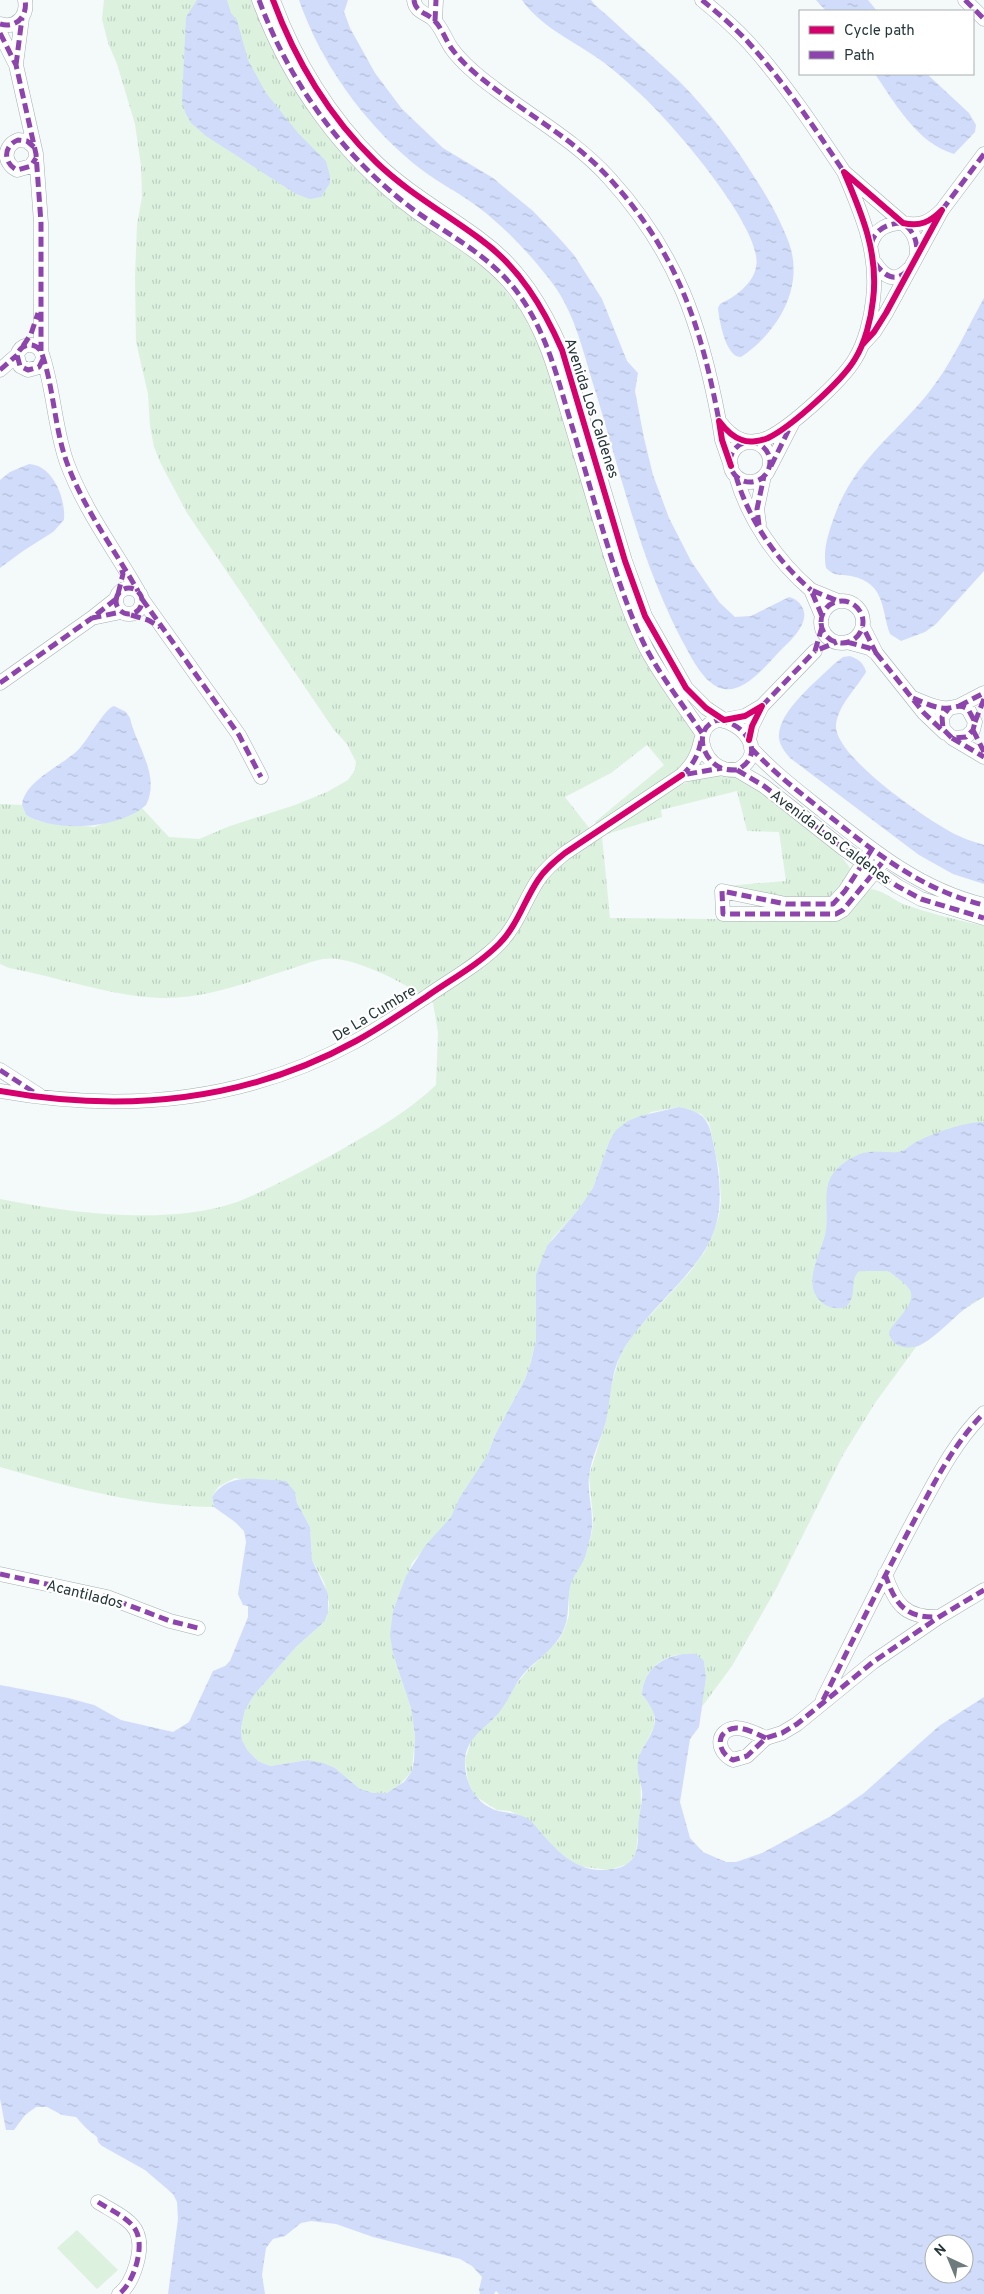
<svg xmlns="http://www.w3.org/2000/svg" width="984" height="2294" font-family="Overpass,sans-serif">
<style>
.grass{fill:url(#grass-tufts)}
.pitch{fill:#dcf2df}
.water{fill:url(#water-ripples);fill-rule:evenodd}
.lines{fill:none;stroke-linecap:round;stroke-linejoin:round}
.minor-casing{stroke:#a5b0b1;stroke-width:15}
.minor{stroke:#fdfefe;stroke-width:14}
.quiet{stroke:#8e44ad;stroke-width:5;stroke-dasharray:10 5;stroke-linecap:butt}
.cycleway-casing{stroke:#fff;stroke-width:9}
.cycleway{stroke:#d6006c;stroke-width:6}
.labels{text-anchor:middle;stroke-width:4.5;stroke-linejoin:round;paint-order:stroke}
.street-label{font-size:15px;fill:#25373a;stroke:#fff}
</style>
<defs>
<pattern id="grass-tufts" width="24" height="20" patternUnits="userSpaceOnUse" patternTransform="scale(1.25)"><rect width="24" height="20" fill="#dcf2df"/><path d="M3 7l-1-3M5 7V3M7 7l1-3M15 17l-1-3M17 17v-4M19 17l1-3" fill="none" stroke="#bdd0c0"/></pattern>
<pattern id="water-ripples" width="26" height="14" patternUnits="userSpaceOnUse" patternTransform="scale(1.25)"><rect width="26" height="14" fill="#d1dcfb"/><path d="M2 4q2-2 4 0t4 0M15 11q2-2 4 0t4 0" fill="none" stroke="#b3bdd8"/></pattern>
</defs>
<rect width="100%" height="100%" fill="#f4f9fa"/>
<path class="grass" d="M104,0H253L288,77L306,107L352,164L397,206L490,271L521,310L536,337L551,380L612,580L694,734V750L678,772L597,826L595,822L664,765L647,745L611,773L565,797L597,838L602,836L610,918L824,920L871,889C884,891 892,899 903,904C929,913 957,920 984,926V1297L963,1310L927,1341L916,1347L875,1403L843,1455L776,1589L732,1666L701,1708L706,1678L704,1661C696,1659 685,1654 677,1655C657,1658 643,1675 642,1694L654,1711V1727L640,1754L641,1806L636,1853L628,1864L609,1870L577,1866L550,1845L531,1822L510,1811L497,1810L475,1796L468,1782L465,1760L472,1738L495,1717L514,1687L527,1671L558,1641L564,1630L569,1615V1595L571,1582L584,1558L592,1532L593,1518L589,1476L605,1424L611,1386L620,1355L634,1333L689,1273L705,1251L713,1234L719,1215L721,1200L719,1169L709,1123L701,1114L679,1107L651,1112L609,1142L593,1188L578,1210L552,1239L536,1274V1340L531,1362L525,1379L496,1433L487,1456L451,1517L412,1563L393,1611V1654L411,1708L415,1736L412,1771L397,1788L387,1793H373L360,1789L335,1768L308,1760L270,1766L258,1761L248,1751L242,1740L241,1728L245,1710L254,1695L296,1647L323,1623L328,1613L329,1603L324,1582L312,1560L310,1527L297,1503L295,1492L235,1478L218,1487L212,1497L214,1507C141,1507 69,1487 0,1467V1199C69,1213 169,1226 237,1202C270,1189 308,1168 339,1151C372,1132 408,1112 436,1085L438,1032L433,1003C411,986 352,954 323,959C311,961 298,967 287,970C246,983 205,999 162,998C115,997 57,977 9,968L0,964V804L22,805L26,815L38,821L94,827L142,808L169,837L199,839L230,826L295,805L327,792L348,780L355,770L356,762L347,744L334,730L187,513L161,464L154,447L150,426L148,394L136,342L135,277L137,224L142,197L141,166L135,124L117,64L108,43L102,19Z
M720,774C730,775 740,777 749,783C767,794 848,855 852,872L833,898L788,899L727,886L786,881L779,832L747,831L737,791L661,810L662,817L607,834C644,807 673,780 720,774Z"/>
<path class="pitch" d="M77,2230L118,2270L97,2289L57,2248Z"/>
<path class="water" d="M197,0H227L231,13L237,20L248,60L266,93L298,133L326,161L330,176V183L321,197L310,199L296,194L206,136L191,123L185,112L182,101L186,17Z
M299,0H348L344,12L350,28L375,73L402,109L443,148L493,178L511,193L533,211L559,238L574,255L602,299L627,361L638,373L635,391L644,438L653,475L669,518L691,561L719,602L735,617L751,616L789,597C798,599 806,608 804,618C802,631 787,644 778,653C744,691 720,710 690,655C644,574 623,482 596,393C584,356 576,315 553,284C531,255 507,229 478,207C457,191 433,180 413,163C362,120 321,63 299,0Z
M522,0H591C596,7 604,12 610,18C632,39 656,59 678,80C706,108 732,141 753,175C767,196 780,219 789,243C805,288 777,333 741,357C726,358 719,320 718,308L720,304C735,297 753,284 756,267C765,229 666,116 637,91C624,79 611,67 596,57C570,39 540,26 522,0Z
M816,0H868L877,11H826Z
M875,74H927L969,113L976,125L975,132L954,154C917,143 895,103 875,74Z
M984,298V571L936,624L925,632L901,641L890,634C881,610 886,583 851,576C840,574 835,577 826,568C823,552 827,538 832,523C837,508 844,492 853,479C876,444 911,418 935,384C955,357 968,326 984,298Z
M29,464C53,465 66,499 64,520L53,532L23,551L0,568V480L10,472Z
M850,656C858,659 864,663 866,672C856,689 838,705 836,725C833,756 932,824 959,836C967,840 976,842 984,845V884L953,874L919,855L790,758C785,752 780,746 779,738C777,712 817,681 834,664L843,657Z
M114,706L126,712L130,718C136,746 161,775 146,805C120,829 56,833 26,815L22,805C24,781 63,765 78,750C88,740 105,708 114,706Z
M679,1107C709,1113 709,1123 715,1151C730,1232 709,1251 656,1308C643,1323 630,1337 621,1354C610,1375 611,1399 606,1421C601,1440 591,1457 589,1477C587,1496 595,1515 591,1534C589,1542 587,1550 585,1557C581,1568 572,1576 570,1588C567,1604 570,1618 562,1633C554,1649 539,1658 527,1670C513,1684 508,1705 494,1718C481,1731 467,1739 465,1759C464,1781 474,1802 495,1810C508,1814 523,1812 533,1823C554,1848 576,1876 613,1869C623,1868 631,1863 635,1854C640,1844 637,1830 639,1819C640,1810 643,1800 642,1791C641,1781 636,1772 638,1762C640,1745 659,1732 654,1714C652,1707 646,1700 642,1694C644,1665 670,1652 696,1654L704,1661L706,1678L699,1727L690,1739L680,1802L690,1838L703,1852L726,1862H736L762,1853L831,1816L864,1793L939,1726L984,1697V2294H499L496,2291L494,2294H480L479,2290L482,2277L472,2266L460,2259L373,2237L336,2224L311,2221L301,2223L285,2236L273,2239L266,2248L262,2275L265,2294H168L178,2219L177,2202L173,2194L145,2170L102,2146L98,2142L97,2137L86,2128L76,2117L62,2115L47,2107H36L25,2115L14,2130H6L0,2099V1685L68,1698L94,1705L121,1720L173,1732L189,1722L213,1671L225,1666L230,1661L248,1617V1606L243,1605L238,1594L246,1542L244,1531L235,1522L214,1507L212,1497C229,1471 258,1480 286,1481L295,1492L297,1503L310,1527L312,1560L328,1594V1613L323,1623L296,1647L254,1695L245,1710L241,1728L242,1740L248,1751L258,1761L270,1766L308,1760L323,1763L335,1768L360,1789L373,1793H387L404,1782L412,1771L414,1761L415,1736L411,1708L393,1654L390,1635L393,1611L406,1576L425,1546L451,1517L460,1497L487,1456L496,1433L525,1379L531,1362L536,1340V1274L547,1246L578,1210L593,1188L609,1142L616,1130L628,1121L640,1116ZM934,2244H964V2274H934Z
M984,1122V1297C960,1307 944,1332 922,1344C909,1351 891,1348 889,1332C894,1321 917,1304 910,1290C906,1283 895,1277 889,1271H859C848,1282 859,1294 846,1307C839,1309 831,1309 824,1304C798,1286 823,1252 826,1230C829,1210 821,1187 835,1171C841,1164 852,1157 860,1154C871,1150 887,1153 898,1152C906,1151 911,1144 918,1141C937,1132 963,1122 984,1122Z"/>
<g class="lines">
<g class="minor-casing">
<path id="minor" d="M259,0C290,84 343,157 414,210C451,237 493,257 520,296C545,331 556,372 568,413C585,468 600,524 618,578C626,602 635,626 646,648C662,678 683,705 702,733
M273,0C295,60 330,118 376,162C407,192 445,213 480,239C519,267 543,307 562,350L625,561L645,616L686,688L706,708L724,720L745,716L762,706L752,726L749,740
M414,0C415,12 427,13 434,20C442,28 446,41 452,49C463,64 479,77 494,88C533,118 576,141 610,179C677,253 701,325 719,421
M702,0C718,13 734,27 748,42C784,82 814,127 844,172
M965,0L984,19
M435,21L436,0
M0,24C16,29 28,16 25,0
M0,33L16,65L36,154L41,223V351
M16,64L22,18
M34,147L27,141L18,140C3,146 3,163 17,170L31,166L36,158
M942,210L984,154
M871,244C875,229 888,223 903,223C914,232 917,240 917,254
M875,263C885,278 895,283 909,269
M43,359L39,367L28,370L20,366L17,355C21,344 33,341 41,351C54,387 54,427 67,463C84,509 114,549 138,591
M0,370L17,355
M730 462a20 20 0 1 1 40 0a20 20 0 1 1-40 0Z
M731,466L722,440L719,421C725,429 732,437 742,440C749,443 761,441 768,438C791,427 842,381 855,359C865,343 871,319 873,300C879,254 862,214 844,172L903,223C920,227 930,222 942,210L886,313L874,332L862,345
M770,467L792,424
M736,476C748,519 777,561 811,590
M759,524L757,509L764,476
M116 601a13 13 0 1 1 26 0a13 13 0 1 1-26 0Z
M116,599L92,618L121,612
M142,599L239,735L261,777
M821 622a21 21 0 1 1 42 0a21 21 0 1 1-42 0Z
M822,616L811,590L838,601
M847,642L869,648L876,653L863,627
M876,653L924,713L945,733
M0,683L92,618
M913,698C923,702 938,710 949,708C957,707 960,704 968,709L975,722L973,730L966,737L952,738L943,729L942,717L949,708
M762,706L815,651
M959,706L984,693
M718,720C744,722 768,754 737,770C732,770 726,770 721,768C701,759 693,727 718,720Z
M952,738L984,757
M701,740C698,755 693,764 682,775L722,768
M751,748C773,772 798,791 823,811C873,851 921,890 984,905
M737,770L764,786L844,849L897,886L921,899L984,918
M872,849L845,891L833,904H786L722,891L723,914H836L843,910L885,859
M0,1070L39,1095
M0,1091C123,1113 245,1102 356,1041C380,1028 403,1012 426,997C450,980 478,965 499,944C517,926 524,901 538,880C545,869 555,861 565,853L682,775
M0,1574L107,1597L170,1621L198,1628
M885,1574C895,1604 905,1618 939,1617
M823,1699C853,1639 883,1578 915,1518C935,1482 954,1442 984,1413
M766,1738C757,1734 746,1728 736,1728C715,1730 716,1752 733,1760L747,1756L766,1738L782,1733L797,1724L873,1662L939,1617L984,1590
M98,2202C110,2210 132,2219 137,2233C144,2250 133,2284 119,2294"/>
</g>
<use href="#minor" class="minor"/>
<path class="quiet" d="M259,0C290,84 343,157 414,210C451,237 493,257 520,296C545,331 556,372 568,413C585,468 600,524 618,578C626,602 635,626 646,648C662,678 683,705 702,733
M414,0C415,12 427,13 434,20C442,28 446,41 452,49C463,64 479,77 494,88C533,118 576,141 610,179C677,253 701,325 719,421
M702,0C718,13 734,27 748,42C784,82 814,127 844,172
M965,0L984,19
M435,21L436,0
M0,24C16,29 28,16 25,0
M0,33L16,65L36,154L41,223V351
M16,65L22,18
M34,147L27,141L18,140C3,146 3,163 17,170L31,166L36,158
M942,210L984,154
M871,244C875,229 888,223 903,223C913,231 917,239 917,252
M875,263C883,274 894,284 907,271
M23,346L31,334L38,313
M43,359L39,367L28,370L20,366L17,355C21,344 33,341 41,351C54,387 54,427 67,463C84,509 114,549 138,591
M0,370L17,355
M730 462a20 20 0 1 1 40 0a20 20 0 1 1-40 0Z
M771,466L791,425
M736,476C748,519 777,561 811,590
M759,525L757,509L764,476
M116 601a13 13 0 1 1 26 0a13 13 0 1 1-26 0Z
M118,594L123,574L120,565
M116,599L92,618L121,612
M142,599L239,735L261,777
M821 622a21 21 0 1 1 42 0a21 21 0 1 1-42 0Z
M131,615L148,620L160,627
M822,616L811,590L838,601
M822,627L815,651L837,642
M847,642L869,648L876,653L863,627
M876,653L924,713L944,732
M0,683L92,618
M913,698C923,702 938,710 949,708C957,707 960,704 968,709L975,722L973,730L966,737L952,738L943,729L942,717L949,708
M762,706L815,651
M959,706L984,693
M718,720C744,722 768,754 737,770C732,770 726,770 721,768C701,759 693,727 718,720Z
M975,722L984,699
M973,730L984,752
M952,738L984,757
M701,741C698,756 693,765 682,775L722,768
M751,748C773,772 798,791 823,811C873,851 921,890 984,905
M737,770L764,786L844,849L897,886L921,899L984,918
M872,849L845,891L833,904H786L722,891L723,914H836L843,910L885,859
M0,1070L35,1093
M0,1574L107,1597L170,1621L198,1628
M885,1574C895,1603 904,1618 937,1617
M823,1700C853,1640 882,1580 914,1521C934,1483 954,1443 984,1413
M766,1738C757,1734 746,1728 736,1728C715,1730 716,1752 733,1760L747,1756L766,1738L782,1733L797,1724L873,1662L939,1617L984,1590
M98,2202C110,2210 132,2219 137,2233C144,2250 133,2284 119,2294"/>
<g class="cycleway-casing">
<path id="cycleway" d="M273,0C295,60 330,118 376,162C407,192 445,213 480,239C519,267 543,307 562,350L625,561L645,616L686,688L706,708L724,720L745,716L762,706L752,726L749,740
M731,466L722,440L719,421C725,429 732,437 742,440C749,443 761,441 768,438C791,427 842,381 855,359C865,343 871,319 873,300C879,254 862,214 844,172L903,223C920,227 930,222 942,210L886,313L874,332L862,345
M0,1091C123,1113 245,1102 356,1041C380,1028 403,1012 426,997C450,980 478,965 499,944C517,926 524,901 538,880C545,869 555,861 565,853L682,775"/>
</g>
<use href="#cycleway" class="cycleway"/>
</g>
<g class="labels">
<g class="street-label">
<text transform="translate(592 408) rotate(72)" y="5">Avenida Los Caldenes</text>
<text transform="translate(831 837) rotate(37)" y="5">Avenida Los Caldenes</text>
<text transform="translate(374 1013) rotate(-31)" y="5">De La Cumbre</text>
<text transform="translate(85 1594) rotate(14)" y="5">Acantilados</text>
</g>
</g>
<rect x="799" y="10" width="175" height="65" fill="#ffffff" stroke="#a8afb0"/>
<rect x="809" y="26" width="25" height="8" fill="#d6006c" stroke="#a8afb0"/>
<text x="844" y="35" font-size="15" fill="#25373a">Cycle path</text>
<rect x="809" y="51" width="25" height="8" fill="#8e44ad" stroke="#a8afb0"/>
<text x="844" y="60" font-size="15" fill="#25373a">Path</text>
<g transform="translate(949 2259) rotate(316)"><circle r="24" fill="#ffffff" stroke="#a8afb0"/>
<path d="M0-4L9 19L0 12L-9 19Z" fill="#6d7b7d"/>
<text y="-8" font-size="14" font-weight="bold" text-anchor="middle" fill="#25373a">N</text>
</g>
</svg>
